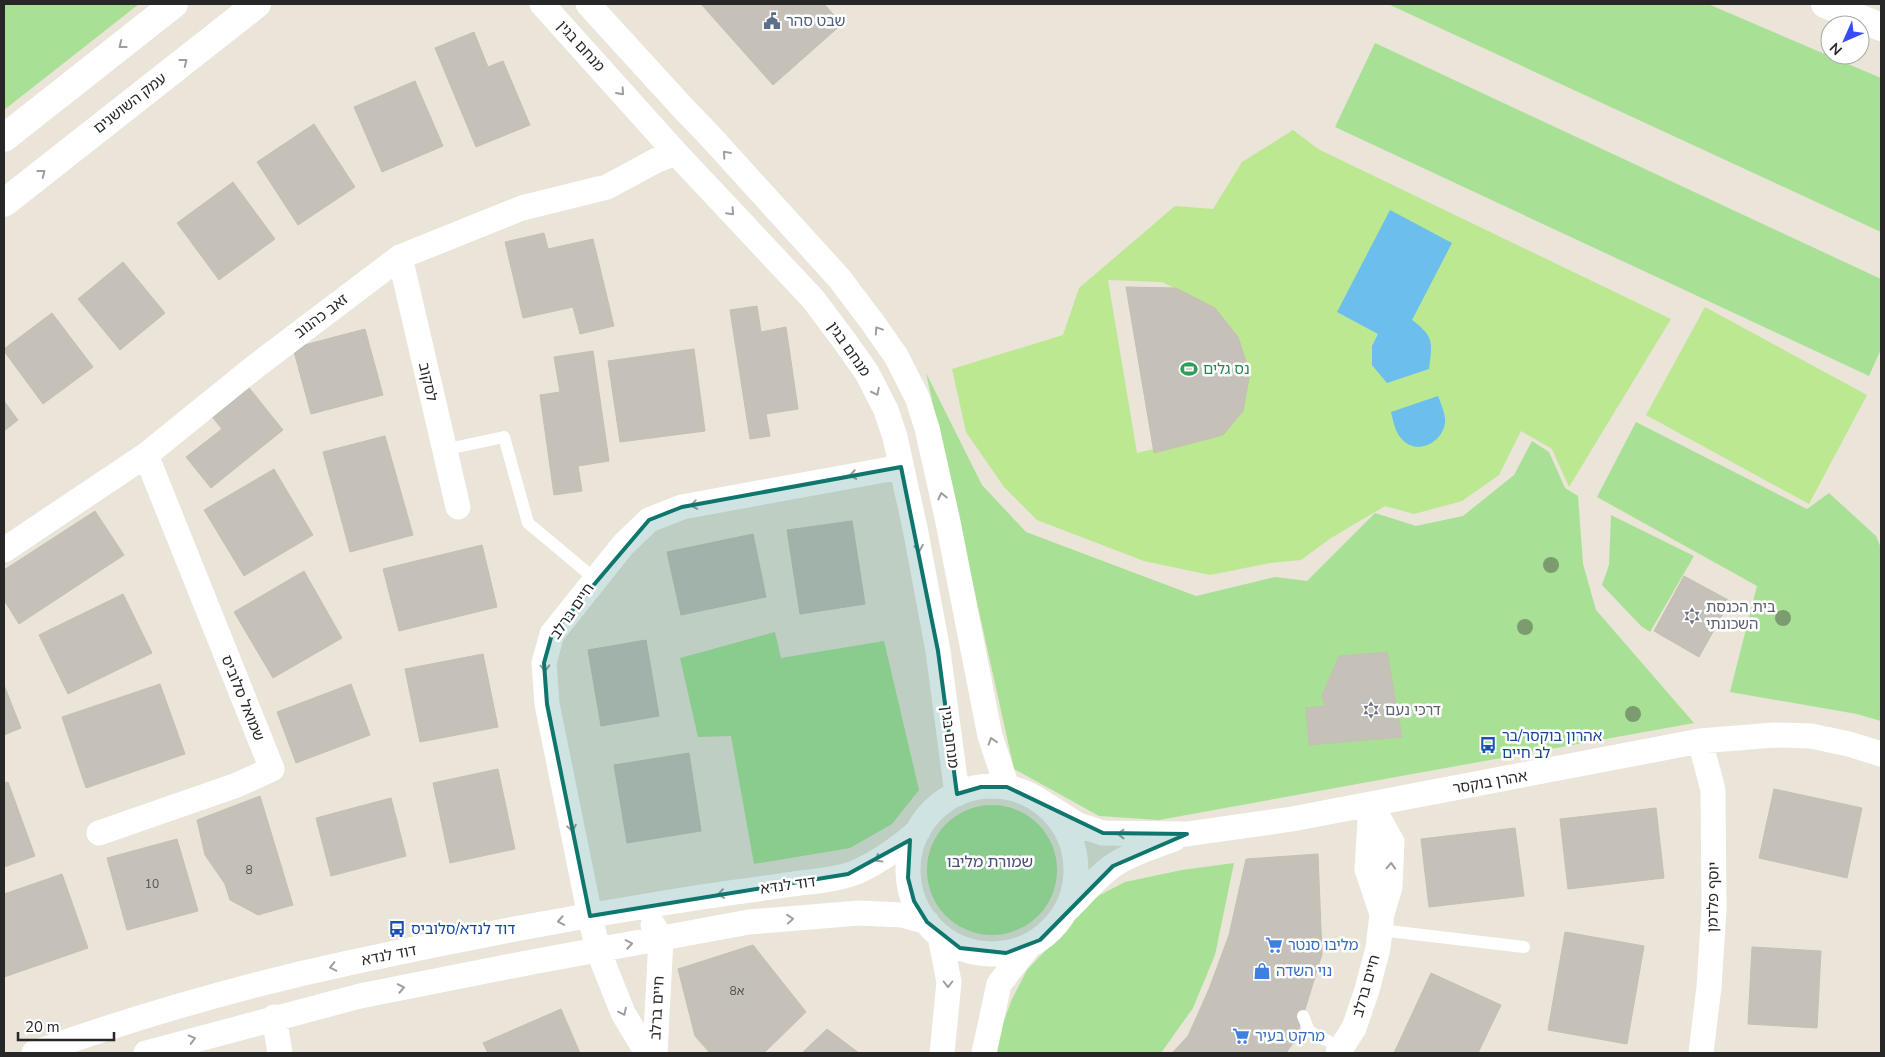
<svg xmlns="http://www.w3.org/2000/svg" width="1885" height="1057" font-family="'Nunito Sans','Noto Sans Hebrew',sans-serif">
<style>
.green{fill:#a8e195}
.pitch{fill:#bbe891;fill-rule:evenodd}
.water{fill:#6cbeec}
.building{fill:#c5c1b9;stroke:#c5c0b3}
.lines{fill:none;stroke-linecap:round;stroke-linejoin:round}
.lane{stroke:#fff;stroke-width:12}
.street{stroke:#fff;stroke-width:25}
.secondary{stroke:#fff;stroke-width:28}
.tree{fill:#7c9c70}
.oneway{stroke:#9e9e9e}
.marked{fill:#0f766e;fill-opacity:0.2;stroke:#0f766e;stroke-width:4;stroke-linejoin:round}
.labels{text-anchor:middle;stroke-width:5;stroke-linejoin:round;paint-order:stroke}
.number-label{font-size:12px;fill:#4e4e4c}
.service-label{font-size:15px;fill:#4e5e75;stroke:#fff;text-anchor:start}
.street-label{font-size:15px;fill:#272727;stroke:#fff}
.leisure-label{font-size:15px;fill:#27864d;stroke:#fff;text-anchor:start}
.worship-label{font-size:15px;fill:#5b616d;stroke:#fff;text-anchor:start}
.transit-label{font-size:15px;fill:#164399;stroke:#fff;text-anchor:start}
.shop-label{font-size:15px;fill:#366cbe;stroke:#fff;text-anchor:start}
.neighbourhood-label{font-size:16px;fill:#494d77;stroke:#fff}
</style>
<rect width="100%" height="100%" fill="#eae4d9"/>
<path class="green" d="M4,4H139L4,110Z
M1388,4H1708L1881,78V232Z
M1375,43L1881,279V349L1869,376L1335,127Z
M926,373L982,485L1026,532L1196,596L1275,577L1307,581L1375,513L1416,526L1463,516L1514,475L1532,441L1549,452L1565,488L1578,496L1583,564L1596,610L1694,723L1159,820L1099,816L1014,769Z
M1636,422L1807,509L1829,493L1876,536L1881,548V721L1857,714L1730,692L1757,586L1597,497Z
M1611,515L1694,556L1650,632L1641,626L1602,585L1609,565Z
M775,632L781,658L884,641L919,790L892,824L850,848L754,864L731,736L698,737L680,658Z
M927 870a65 65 0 1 1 130 0a65 65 0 1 1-130 0Z
M1234,863L1215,955L1193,1008L1161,1053H995L997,1040L1012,999L1027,970L1096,897L1125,882L1182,870Z"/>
<path class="pitch" d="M1293,130L1318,149L1671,319L1569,487L1552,449L1521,431L1499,475L1462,501L1414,514L1385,506L1331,538L1301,560L1270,563L1210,575L1144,561L1037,520L1004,487L966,432L952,369L1063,335L1079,288L1175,206L1213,209L1242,162ZM1108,280L1162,282L1203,302L1226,332L1210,435L1137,453Z
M1705,307L1867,395L1809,504L1646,415Z"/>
<path class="water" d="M1390,210L1452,243L1412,320C1435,337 1432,343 1429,369L1387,383L1372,365V346L1378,334L1337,312Z
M1438,396C1441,404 1446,415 1445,423C1442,444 1415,456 1401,438C1395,432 1393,420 1391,412Z"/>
<path class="building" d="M701,4H824L842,24L773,85Z
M474,32L488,67L503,61L530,125L476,147L435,48Z
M415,81L443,146L382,172L354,107Z
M314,124L355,187L298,225L257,162Z
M233,182L275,239L219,280L177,223Z
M544,233L548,249L593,239L614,326L580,334L573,307L523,318L505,242Z
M123,262L165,313L120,350L78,299Z
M1126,287L1176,288L1215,308L1238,337L1250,373L1243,411L1223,435L1154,453Z
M757,306L761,332L786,327L798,409L766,414L770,436L750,439L730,310Z
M52,313L93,367L43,404L4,351V349Z
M365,329L383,395L311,414L293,348Z
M694,349L705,431L620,442L608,361Z
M593,351L609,461L578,466L582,491L554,495L540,395L560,392L554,357Z
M246,384L283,430L211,488L186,457L222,429L209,413Z
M4,401L18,420L4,431Z
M385,436L413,535L350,552L323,452Z
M274,469L313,535L244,576L204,510Z
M95,511L124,555L19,624L4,600V570Z
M852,521L865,604L800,614L787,530Z
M753,534L766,597L681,615L667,552Z
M482,545L497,607L399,631L383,569Z
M304,571L342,638L273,678L234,612Z
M1684,576L1730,601L1699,657L1654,631Z
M123,594L152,653L68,694L39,635Z
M646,640L659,716L601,726L588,650Z
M1387,652L1402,737L1309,745L1306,708L1325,706L1322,696L1339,656Z
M483,654L498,727L420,742L405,669Z
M160,684L185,754L86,788L62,717Z
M351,684L370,735L296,763L277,712Z
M4,685L21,728L4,735Z
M689,753L701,831L627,843L614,765Z
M498,769L515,849L450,863L433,783Z
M8,782L35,856L4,867V783Z
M1774,789L1862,808L1847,878L1759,858Z
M260,796L293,905L258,915L230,900L225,884L205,855L197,820Z
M391,798L406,856L331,876L316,818Z
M1656,808L1664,878L1568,889L1560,819Z
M1515,828L1524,896L1429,907L1421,839Z
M177,839L198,911L127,930L107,858Z
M1318,854L1322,954L1296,1039L1286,1053H1172L1188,1036L1209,989L1229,935L1246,859Z
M62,874L88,948L4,977V894Z
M1565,932L1644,946L1627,1044L1548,1030Z
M753,945L806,1012L764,1053H710L695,1036L678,969Z
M1752,947L1821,951L1817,1028L1748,1024Z
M1431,973L1501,1005L1478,1053H1394Z
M561,1009L580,1053H488L483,1043Z
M827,1029L859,1053H802Z"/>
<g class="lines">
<path class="lane" d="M443,450L504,437L528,523L595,579
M1380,930L1524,947
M1303,1016L1309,1031L1341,1048"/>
<path class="street" d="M542,4L676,153L813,299L846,343L867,373L886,410L895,437L915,528L938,651L957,794
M588,4L683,108L709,135L839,278L873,323L896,356L917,397L927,428L948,522L990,736L1007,787
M400,257L458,507
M4,550L146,455L256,366L400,257L522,208L607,187L657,160L676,153
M1700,741L1713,790L1714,909L1709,987L1701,1053
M908 870a84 84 0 1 1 168 0a84 84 0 1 1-168 0Z
M1034,797L1078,825L1103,833L1187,834L1292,819L1700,741L1774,735L1811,736L1849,744L1881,754
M1371,804L1367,869L1382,914
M99,833L237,785L272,769L146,455
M1069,908C1083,894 1095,879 1111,867C1129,854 1153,847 1174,839
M653,925L661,939L655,1053
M940,936L949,982L942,1053
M274,1017L280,1053
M34,1053C138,1016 245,985 353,962C458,939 564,919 670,902C711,895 752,890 793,884C814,881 837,880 857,872C879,862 900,847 918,831
M146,1053L360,996L532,962L749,922L859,913L902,915L927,922
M647,1053L623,1013L598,950L590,916L547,704L544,663L552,634L623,545L649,520L682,507L901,467
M984,1053L999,984L1028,947
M1338,1053L1354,1028L1367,990L1378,948L1382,914L1390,887L1392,842L1371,804"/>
<path class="secondary" d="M1825,4L1881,27
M4,138L174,4
M4,203L257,4"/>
</g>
<g class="tree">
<circle cx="1551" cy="565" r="8"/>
<circle cx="1783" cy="618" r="8"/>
<circle cx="1525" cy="627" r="8"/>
<circle cx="1633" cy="714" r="8"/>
</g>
<defs><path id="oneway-chevron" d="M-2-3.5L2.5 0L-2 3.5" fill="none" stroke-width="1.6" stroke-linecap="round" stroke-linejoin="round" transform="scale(1.25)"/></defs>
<g class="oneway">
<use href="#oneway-chevron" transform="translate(122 45) rotate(142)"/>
<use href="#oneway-chevron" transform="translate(184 62) rotate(-38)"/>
<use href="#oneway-chevron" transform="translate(621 92) rotate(48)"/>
<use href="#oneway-chevron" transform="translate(726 154) rotate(-131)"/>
<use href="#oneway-chevron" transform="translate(42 173) rotate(-38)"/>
<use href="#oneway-chevron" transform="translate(731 212) rotate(47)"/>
<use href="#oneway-chevron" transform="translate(878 330) rotate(-124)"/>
<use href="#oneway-chevron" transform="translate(876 392) rotate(63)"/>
<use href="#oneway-chevron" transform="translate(853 475) rotate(170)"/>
<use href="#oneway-chevron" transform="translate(942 496) rotate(-103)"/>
<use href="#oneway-chevron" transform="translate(694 505) rotate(170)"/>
<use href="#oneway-chevron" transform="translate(919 548) rotate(80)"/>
<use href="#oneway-chevron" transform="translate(545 668) rotate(89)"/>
<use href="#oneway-chevron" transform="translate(992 741) rotate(-107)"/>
<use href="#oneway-chevron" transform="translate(572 828) rotate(79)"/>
<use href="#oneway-chevron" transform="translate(1121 834) rotate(-180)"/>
<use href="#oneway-chevron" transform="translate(878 859) rotate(150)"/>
<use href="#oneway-chevron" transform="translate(1391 866) rotate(-87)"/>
<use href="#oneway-chevron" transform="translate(721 894) rotate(172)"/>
<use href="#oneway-chevron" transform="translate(790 919) rotate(-5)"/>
<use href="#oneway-chevron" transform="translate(561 921) rotate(170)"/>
<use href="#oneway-chevron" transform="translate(629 944) rotate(-10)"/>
<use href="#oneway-chevron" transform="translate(333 967) rotate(167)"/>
<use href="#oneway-chevron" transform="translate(948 984) rotate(90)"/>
<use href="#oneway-chevron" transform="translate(401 988) rotate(-11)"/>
<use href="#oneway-chevron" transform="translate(623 1012) rotate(64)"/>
<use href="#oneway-chevron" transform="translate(192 1039) rotate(-15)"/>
</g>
<path class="marked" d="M901,467L938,651L957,794L981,787H1007L1103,833L1187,834L1113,866L1040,940L1006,953L960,948L927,922L914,901L908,878L910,840L848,874L590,916L547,704L544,663L552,634L649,520L682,507Z"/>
<defs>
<g id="civic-bare" transform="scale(1.35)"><path d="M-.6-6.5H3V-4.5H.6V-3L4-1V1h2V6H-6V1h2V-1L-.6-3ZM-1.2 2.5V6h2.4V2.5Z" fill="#5c6f8a" stroke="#fff" stroke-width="2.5" paint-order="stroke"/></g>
<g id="stadium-bare" transform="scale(1.35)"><path d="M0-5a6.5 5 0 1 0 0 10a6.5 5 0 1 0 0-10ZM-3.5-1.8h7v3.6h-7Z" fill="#2e9e5b" stroke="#fff" stroke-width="2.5" paint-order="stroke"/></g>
<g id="synagogue-bare" transform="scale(1.35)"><path d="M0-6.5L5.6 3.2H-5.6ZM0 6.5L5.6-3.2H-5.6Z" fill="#6b7280" stroke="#fff" stroke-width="2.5" paint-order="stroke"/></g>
<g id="bus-bare" transform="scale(1.35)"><path d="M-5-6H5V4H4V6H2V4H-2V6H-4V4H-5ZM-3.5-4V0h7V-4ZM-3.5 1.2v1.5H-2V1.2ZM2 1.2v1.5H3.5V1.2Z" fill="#1a4fb4" stroke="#fff" stroke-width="2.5" paint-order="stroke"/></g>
<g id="supermarket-bare" transform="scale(1.35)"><path d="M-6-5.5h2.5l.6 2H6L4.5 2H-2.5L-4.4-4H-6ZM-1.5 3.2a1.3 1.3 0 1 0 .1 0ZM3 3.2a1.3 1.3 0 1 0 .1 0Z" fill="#3f7fe0" stroke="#fff" stroke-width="2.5" paint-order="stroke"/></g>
<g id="shop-bare" transform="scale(1.35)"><path d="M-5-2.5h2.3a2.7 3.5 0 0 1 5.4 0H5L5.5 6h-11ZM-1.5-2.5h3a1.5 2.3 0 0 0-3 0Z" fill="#3f7fe0" stroke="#fff" stroke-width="2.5" paint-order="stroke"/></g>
</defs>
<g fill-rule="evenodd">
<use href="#civic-bare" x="772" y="21"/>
<use href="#stadium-bare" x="1189" y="369"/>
<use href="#synagogue-bare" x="1692" y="616"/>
<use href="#synagogue-bare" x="1371" y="710"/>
<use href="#bus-bare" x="1488" y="745"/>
<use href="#bus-bare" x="397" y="929"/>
<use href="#supermarket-bare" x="1274" y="945"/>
<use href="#shop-bare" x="1262" y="971"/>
<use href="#supermarket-bare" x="1241" y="1036"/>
</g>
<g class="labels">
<g class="number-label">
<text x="249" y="874">8</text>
<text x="152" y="888">10</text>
<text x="737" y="995">8א</text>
</g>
<g class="service-label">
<text x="786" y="26">שבט סהר</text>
</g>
<g class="street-label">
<text transform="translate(581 46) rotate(48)" y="5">מנחם בגין</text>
<text transform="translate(130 103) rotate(-38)" y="5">עמק השושנים</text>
<text transform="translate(321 316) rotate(-37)" y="5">זאב כהנוב</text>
<text transform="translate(849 349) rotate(55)" y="5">מנחם בגין</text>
<text transform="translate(428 382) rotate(77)" y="5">לסקוב</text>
<text transform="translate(572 611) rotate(-55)" y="5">חיים ברלב</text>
<text transform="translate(243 698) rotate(68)" y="5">שמואל סלוביס</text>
<text transform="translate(950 737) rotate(83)" y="5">מנחם בגין</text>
<text transform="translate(1490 782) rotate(-10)" y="5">אהרן בוקסר</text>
<text transform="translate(788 885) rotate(-8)" y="5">דוד לנדא</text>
<text transform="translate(1713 897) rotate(-89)" y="5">יוסף פלדמן</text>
<text transform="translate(389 955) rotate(-11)" y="5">דוד לנדא</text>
<text transform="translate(1366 986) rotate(-74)" y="5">חיים ברלב</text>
<text transform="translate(657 1008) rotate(-87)" y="5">חיים ברלב</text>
</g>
<g class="leisure-label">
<text x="1203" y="374">נס גלים</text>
</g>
<g class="worship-label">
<text x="1706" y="612">בית הכנסת<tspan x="1706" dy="17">השכונתי</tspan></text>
<text x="1385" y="715">דרכי נעם</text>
</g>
<g class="transit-label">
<text x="1502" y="741">אהרון בוקסר/בר<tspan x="1502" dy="17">לב חיים</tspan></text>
<text x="411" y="934">דוד לנדא/סלוביס</text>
</g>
<g class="shop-label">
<text x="1288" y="950">מליבו סנטר</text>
<text x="1276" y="976">נוי השדה</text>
<text x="1255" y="1041">מרקט בעיר</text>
</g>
<g class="neighbourhood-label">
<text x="990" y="867">שמורת מליבו</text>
</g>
</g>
<rect width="1885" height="1057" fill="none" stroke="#272727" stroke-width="10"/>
<g transform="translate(1845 40) rotate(225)"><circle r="24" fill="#ffffff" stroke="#a9a9a9"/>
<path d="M0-4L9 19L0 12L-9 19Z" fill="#394bf7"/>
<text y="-8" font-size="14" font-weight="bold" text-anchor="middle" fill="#272727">N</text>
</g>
<path d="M18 1032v8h96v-8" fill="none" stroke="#272727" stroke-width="2.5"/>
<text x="25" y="1032" font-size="15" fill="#272727" stroke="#ffffff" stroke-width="4" paint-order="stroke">20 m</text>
</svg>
